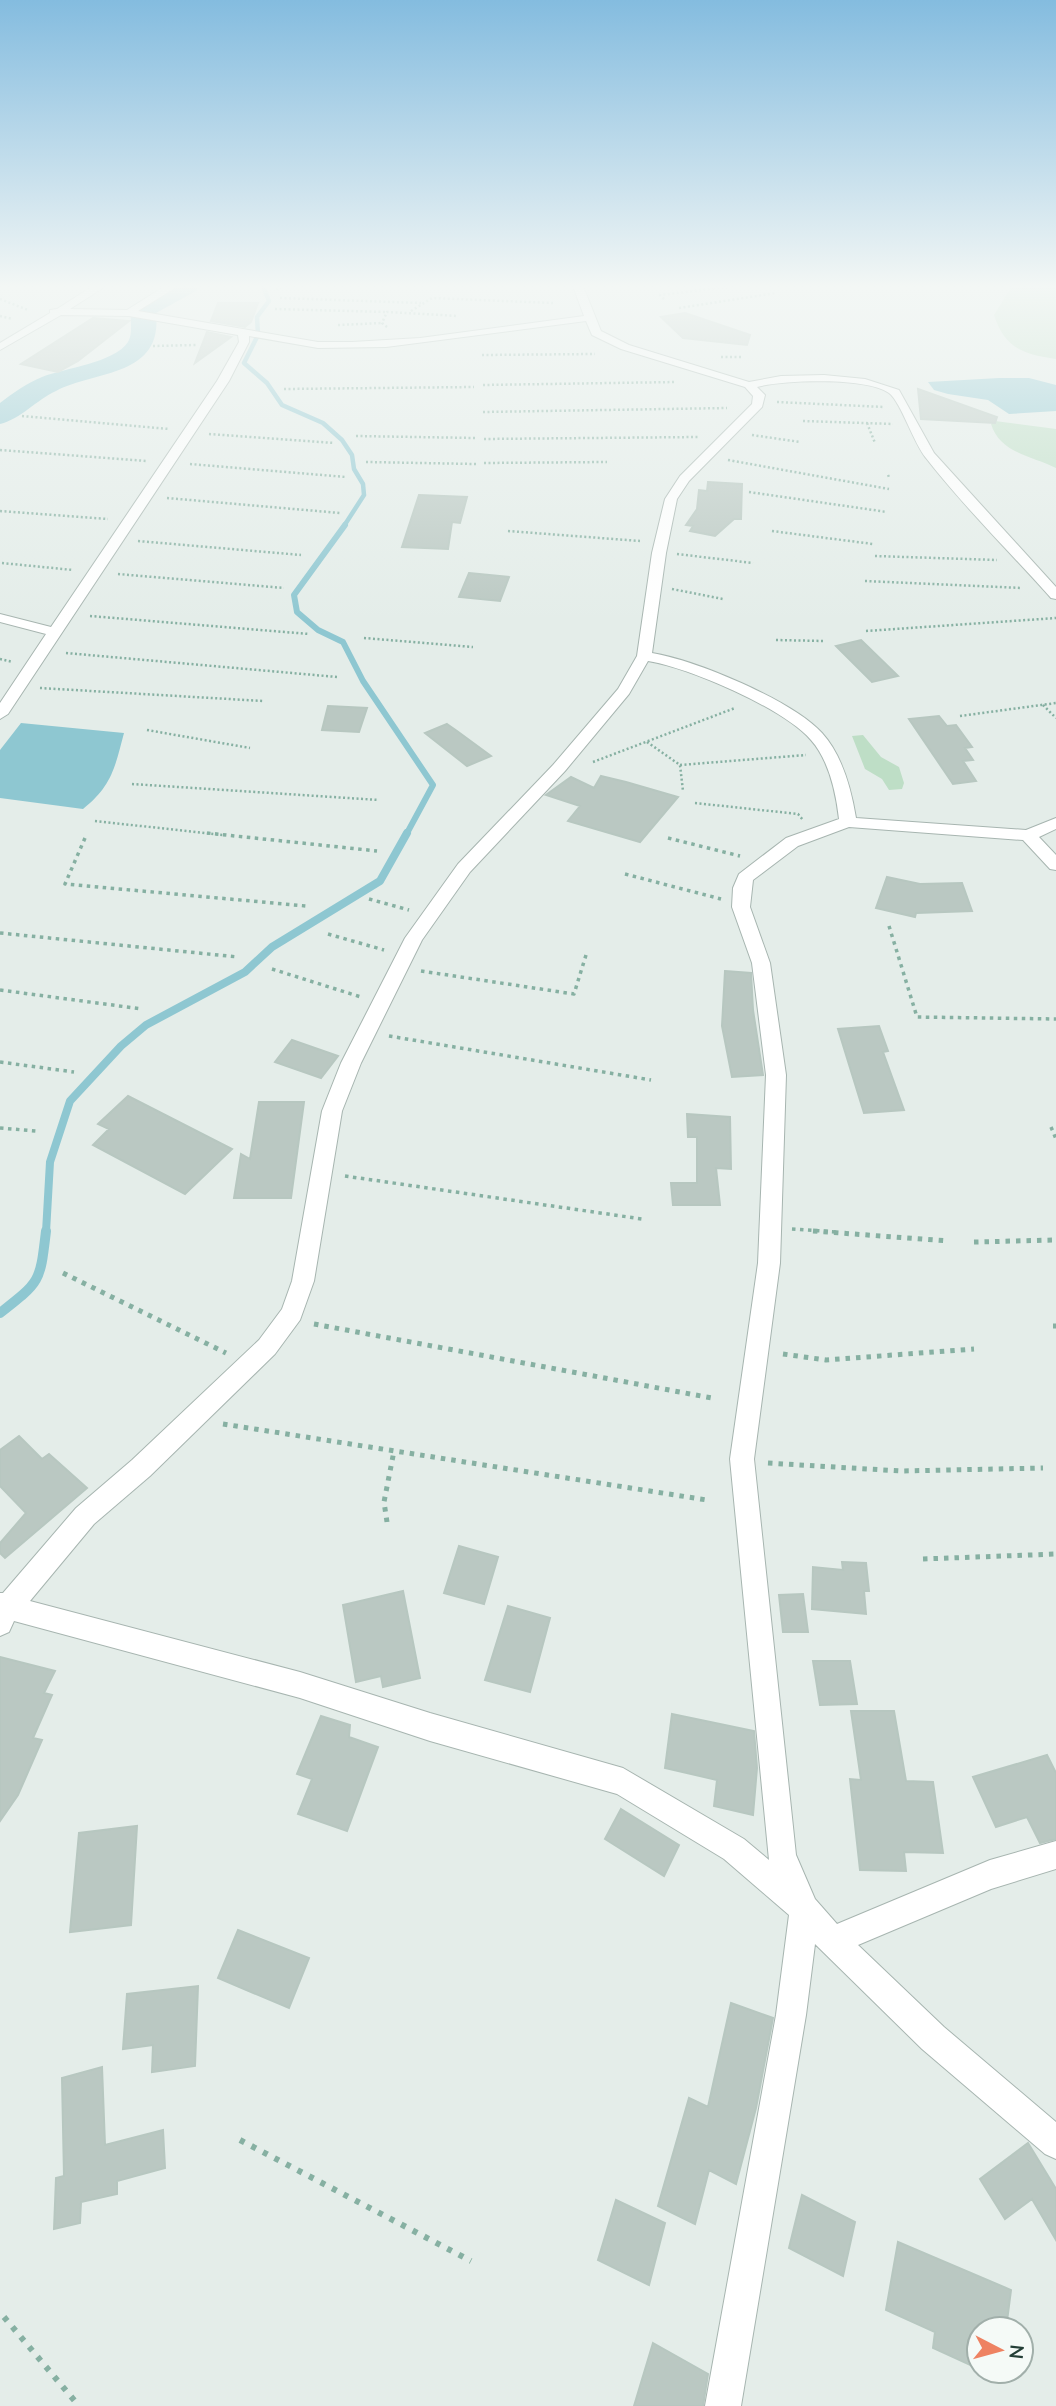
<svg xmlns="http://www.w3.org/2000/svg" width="1056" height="2406" font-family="Mulish,sans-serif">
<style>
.green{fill:#bedec6}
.water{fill:#8ec7d1}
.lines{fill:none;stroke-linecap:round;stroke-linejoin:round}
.stream-far3{stroke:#8ec7d1;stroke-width:4.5}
.stream-far2{stroke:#8ec7d1;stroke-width:6}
.stream-far1{stroke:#8ec7d1;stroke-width:8}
.stream{stroke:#8ec7d1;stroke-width:10}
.river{fill:#8ec7d1;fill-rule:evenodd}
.building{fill:#bac8c2;stroke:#b7c7c0;stroke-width:2}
.street-casing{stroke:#a7b5b0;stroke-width:2}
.path-far3{stroke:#86b0a2;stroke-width:2.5;stroke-dasharray:2 2.5;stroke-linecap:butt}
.path-far2{stroke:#86b0a2;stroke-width:3.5;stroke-dasharray:3.5 4.5;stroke-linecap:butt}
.path-far1{stroke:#86b0a2;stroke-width:5;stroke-dasharray:4.5 6;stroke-linecap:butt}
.path{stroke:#86b0a2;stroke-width:6;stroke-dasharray:5 8;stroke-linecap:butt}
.street{fill:#fff;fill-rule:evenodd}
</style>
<rect width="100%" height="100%" fill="#e4ede9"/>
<path class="green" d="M1012,286H1056V359C1024,354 1005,349 994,315Z
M995,421L1056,429V468C1031,456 1000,453 991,424Z
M863,735L881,757L899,767L904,783L902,789L889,790L882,779L865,769L852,736Z"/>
<path class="water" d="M999,378H1029L1056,385V411L1009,414L988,400L948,394L934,390L928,382Z
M21,723L124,733C115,767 112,786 83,809L0,798V750Z"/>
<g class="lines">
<path class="stream-far3" d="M263,286L269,301L257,317L258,335L244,363L267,383L282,405L323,423L342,440L352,455L354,469L363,484L364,495L344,526"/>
<path class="stream-far2" d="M345,525L294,595L297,612L318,630L343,642L363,681L433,785L406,835"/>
<path class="stream-far1" d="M46,1232L50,1162L70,1101L121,1046L146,1025L245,972L272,947L380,881L407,833"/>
<path class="stream" d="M0,1313C41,1281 40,1282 46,1231"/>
<path class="river" d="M169,286H200L196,291L156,313C163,377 96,370 56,391C36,400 21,419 0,424V403C13,393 27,383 42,377C65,368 114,363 128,342C135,330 127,315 134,305Z"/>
</g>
<path class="building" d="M218,303H258L251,322L245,327L211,321Z
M685,313L750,335L747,345L683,338L661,317Z
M93,318L129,321L78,361L58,372L21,364Z
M207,332L231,337L195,363Z
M918,389L997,417L995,423L921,419Z
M708,482L742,484L741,519H734L715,536L690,531L693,526L686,525L697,509L699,490L707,491Z
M419,495L467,497L460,523L452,522L448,549L402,547Z
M469,573L509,577L500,601L459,597Z
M861,640L898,676L872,682L836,646Z
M328,706L367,708L359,732L322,730Z
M939,716L947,726L956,725L972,747L965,748L973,760L963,761L976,781L953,784L909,719Z
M447,724L457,731L491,756L467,766L425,733Z
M601,776L626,782L678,797L640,842L568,821L580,806L546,795L571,777L594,788Z
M887,877L920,884L962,883L972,911L916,913L915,917L876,908Z
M725,971L751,973L753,1010L763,1075L732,1077L722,1026Z
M879,1026L888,1051L883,1052L904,1110L864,1113L838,1029Z
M292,1040L338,1056L321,1078L275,1062Z
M128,1096L232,1149L185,1194L93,1145L109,1129L98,1124Z
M259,1102H304L291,1198H234L241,1154L250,1159Z
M687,1114L730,1117L731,1169L716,1168L720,1205H673L671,1183H697V1137H688Z
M19,1436L42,1459L49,1454L87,1488L5,1558L0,1553V1543L26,1513L0,1486V1450Z
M459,1546L498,1557L484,1604L444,1593Z
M842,1562L866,1563L869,1591H864L866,1614L812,1609L813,1567L843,1570Z
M403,1591L420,1678L383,1687L381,1676L356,1682L343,1605Z
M803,1594L808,1632H783L779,1595Z
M508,1606L550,1618L530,1692L485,1680Z
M0,1657L55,1671L44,1693L52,1695L33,1738L42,1740L18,1795L0,1821Z
M813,1661H850L857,1704L820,1705Z
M851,1711H894L906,1781L933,1782L943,1853L904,1852L906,1871L860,1870L850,1779L861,1780Z
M672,1714L754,1731L757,1768L753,1815L714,1806L717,1780L665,1768Z
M321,1716L350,1725L349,1737L378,1747L347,1831L298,1814L312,1779L297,1774Z
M1047,1755L1056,1773V1839L1040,1843L1027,1817L996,1827L973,1777Z
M621,1809L679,1845L664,1876L605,1839Z
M137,1826L131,1925L70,1932L79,1833Z
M238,1930L309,1958L289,2008L218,1978Z
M198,1986L195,2066L152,2072L153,2045L123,2049L127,1994Z
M731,2003L773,2018L756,2108L736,2184L709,2170L695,2224L658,2206L689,2098L708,2107Z
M102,2067L105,2145L163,2130L165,2168L117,2181V2194L81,2202L80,2223L54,2229L56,2178L64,2176L62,2078Z
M1028,2143L1056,2189V2240L1032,2199L1005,2219L980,2179Z
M802,2195L855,2222L843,2276L789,2248Z
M616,2200L665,2223L649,2285L598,2260Z
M898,2242L1011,2290L1006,2329H979V2369L933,2348L935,2332L886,2310Z
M653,2343L708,2374L703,2406H634Z"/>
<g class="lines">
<g class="street-casing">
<path id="street" d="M93,286H106L70,309L127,310L165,286H178L138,311L318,342H352L420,338L584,316L573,286H583L601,331L629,345L749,382L781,376L824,375L865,379L899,390L934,453L1056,587V599L1051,598C1010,552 964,507 926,458C914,444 901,402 889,393C866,377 784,380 757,387L765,395L762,407L689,481L677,499L666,553L652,653C695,660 792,700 822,733C842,755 851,788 856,818L1026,830L1056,818V829L1039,837L1056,855V870L1050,869L1023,840L849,827L798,846L753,880L750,907L770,963L786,1075L780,1263L754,1459L796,1855L815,1899L837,1924L990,1860L1056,1841V1869L991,1889L858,1945L944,2027L1056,2122V2159L1045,2154L922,2049L815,1944L806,2015L741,2406H705L776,2015L789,1915L724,1859L617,1794L430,1741L300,1698L14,1621L9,1632L0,1636V1593H3L76,1508L132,1460L259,1340L282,1309L292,1281L322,1111L341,1063L405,938L458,864L553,765L618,689L637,656L652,553L665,499L680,476L752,404L753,396L745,387L621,349L592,335L586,321L386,347L318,348L249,336V342L229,381L8,714L0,719V703L46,634L0,622V614L51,627L217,381L239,342L238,335L129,316L61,315L0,350V343L50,313V310L57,309ZM648,661C690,668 783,708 811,740C829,760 836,793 839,819L786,838L739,874L733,888L732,907L752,963L766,1075L758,1263L730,1459L769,1860L744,1839L623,1768L430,1713L300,1672L30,1601L94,1524L150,1476L275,1354L300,1320L314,1281L342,1111L361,1063L422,940L470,872L565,771L629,694Z"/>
</g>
<path class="path-far3" d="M452,286L475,287
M276,289L286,286
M280,298L421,303
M0,299L28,310
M664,299L660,295L735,286
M679,308L776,293
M275,309L387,312
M411,311L432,298L553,303
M0,316L13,319
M338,325L382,323
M387,327L382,323L387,312L458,316
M153,346L196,345
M482,355L595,354
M721,357H742
M483,385L676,382
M284,389L474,387
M777,402L884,407
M483,412L727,408
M22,416L169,429
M803,421L893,424
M867,423L875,443
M209,434L334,443
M752,435L800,442
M356,436L475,438
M484,439L699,437
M0,450L147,461
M728,460L889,489
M366,462L476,464
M484,463L607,462
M190,464L346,477
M888,475L890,479
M749,492L887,512
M167,498L340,513
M0,511L108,519
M508,531L640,541
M772,531L873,544
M138,541L301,555
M677,554L753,563
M875,556L997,560
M2,563L73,570
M118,574L284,588
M865,581L1022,588
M672,589L723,599
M90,616L309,634
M866,631L1056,618
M364,638L473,647
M776,640L823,641
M66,653L337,677
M0,659L13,662
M40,688L263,701
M1043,705L1056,718
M960,716L1056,703
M147,730L250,748
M647,742L680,765L683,791
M593,762L735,708
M680,765L806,755
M132,784L379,800
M695,803L798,814L803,820
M95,821L223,835"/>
<path class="path-far2" d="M207,833L377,851
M85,838L65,884L306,906
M668,838L740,856
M625,874L721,899
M369,899L409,910
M889,926L917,1017L1056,1019
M0,933L238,957
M328,934L384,950
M272,969L361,997
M421,971L574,994L586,955
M0,990L142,1009
M389,1036L651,1080
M0,1062L74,1072
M1051,1127L1056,1139
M0,1128L36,1131
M345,1176L642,1219
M792,1229L836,1232"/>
<path class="path-far1" d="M813,1231L949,1241
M974,1242L1056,1240
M63,1273L226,1353
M314,1324L712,1398
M1053,1326H1056
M783,1354L826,1360L974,1349
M223,1424L707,1500
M768,1463L901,1471L1043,1468
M387,1522L384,1502L394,1451
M923,1559L1056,1554"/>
<path class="path" d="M240,2140L471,2261
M4,2317L79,2406"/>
<use href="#street" class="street"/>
</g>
<linearGradient id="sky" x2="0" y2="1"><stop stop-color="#84bcdf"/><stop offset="0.46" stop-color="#f3f7f5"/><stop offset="1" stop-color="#f3f7f5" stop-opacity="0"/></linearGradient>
<rect width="1056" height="623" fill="url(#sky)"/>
<g transform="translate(1000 2350) rotate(96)"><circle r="33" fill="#f5faf7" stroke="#a1afaa" stroke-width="2"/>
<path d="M0-5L12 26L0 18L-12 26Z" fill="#ee8262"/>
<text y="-10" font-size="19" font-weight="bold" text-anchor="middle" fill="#243f37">N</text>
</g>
</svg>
